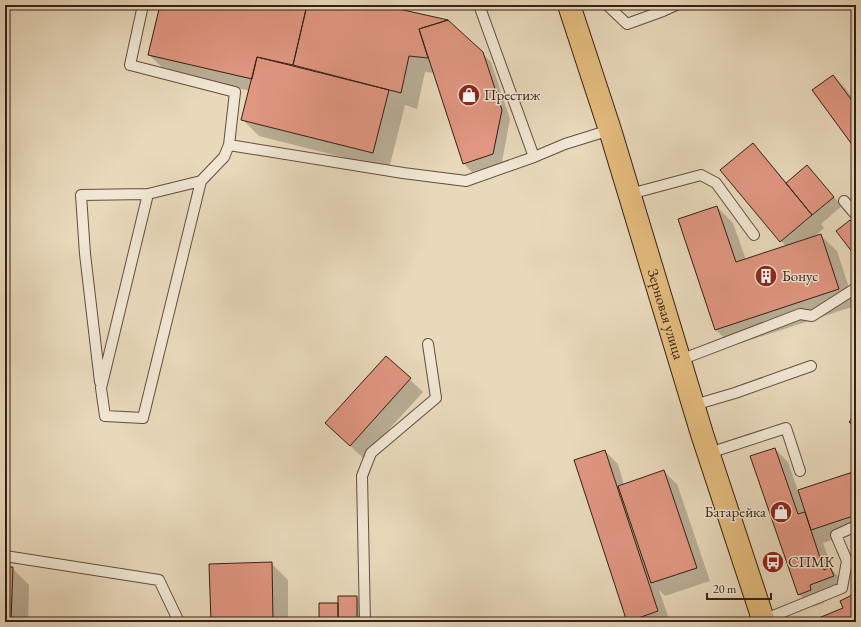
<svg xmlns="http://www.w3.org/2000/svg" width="861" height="627" font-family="'EB Garamond',serif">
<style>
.shadow{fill:#0003}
.building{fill:#e09681;stroke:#352014}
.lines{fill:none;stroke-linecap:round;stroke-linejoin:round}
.lane-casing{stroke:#624e3e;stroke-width:12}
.primary-casing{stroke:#352014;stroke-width:24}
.lane{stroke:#f0e6d3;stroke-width:10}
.primary{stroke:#e4bc7e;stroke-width:22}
.labels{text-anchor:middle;stroke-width:3;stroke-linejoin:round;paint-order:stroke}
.poi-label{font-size:15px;fill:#352014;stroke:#f0e6d3;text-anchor:start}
.street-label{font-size:15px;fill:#352014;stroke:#f0e6d3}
</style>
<rect width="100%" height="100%" fill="#e8d9bb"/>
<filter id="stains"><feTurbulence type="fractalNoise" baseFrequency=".005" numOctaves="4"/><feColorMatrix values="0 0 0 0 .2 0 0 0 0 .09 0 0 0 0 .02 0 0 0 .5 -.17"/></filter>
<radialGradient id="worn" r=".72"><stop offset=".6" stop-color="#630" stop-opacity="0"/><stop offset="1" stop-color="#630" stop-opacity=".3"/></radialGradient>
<path class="shadow" d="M161,5H378L482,53L491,62L510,119L502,162L472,172L463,163L434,73L425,72L417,109L405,105L389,169L259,136L242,119L250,91L166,71L149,55Z
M833,76L846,89L856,103V148Z
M753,145L765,157L787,183L807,167L842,206L821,224L824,228L814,237L820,235L837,251L855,306L732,346L716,330L679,220L717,207L733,223L746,260L786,246L781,241Z
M386,357L423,392L363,458L326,423Z
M775,449L788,462L798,491L856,472V532L823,543L833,571L843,581L822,598L824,603L812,607L799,594Z
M605,451L618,464L624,485L664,472L677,484L710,581L665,596L659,590L670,622L628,621Z
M271,563L288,580V622H212Z
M5,568H12L29,585L28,622H5Z
M357,597L365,606V622H320L339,604Z"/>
<path class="building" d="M160,5H307L293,65L257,57L252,79L148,55Z
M307,5H381L448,20L419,29L428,58L409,56L401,93L293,65Z
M448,20L483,52L502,110L493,154L463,164L419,29Z
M257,57L389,90L373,153L241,120Z
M833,75L856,106V150L812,90Z
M753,143L812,215L780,242L720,170Z
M807,165L834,197L812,215L786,183Z
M717,206L736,262L821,234L839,289L715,330L678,219Z
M850,220L856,228V257L836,231Z
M386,356L411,378L350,446L325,423Z
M856,414V428L849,422Z
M775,448L798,514L805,512L824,570L830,567L834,576L810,585L811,590L798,595L750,456Z
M605,450L658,611L627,622L574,460Z
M664,470L697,568L651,583L618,486Z
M856,471V515L811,530L798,490Z
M272,562L273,622H211L209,564Z
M5,567H13L11,622H5Z
M856,593V622H809L843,608L840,601Z
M338,596H357V622H338Z
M319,603H338V622H319Z"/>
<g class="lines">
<g class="lane-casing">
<path id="lane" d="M143,5L130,65L235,92L229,145
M479,5L534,157
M607,5L627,24L663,11L661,5
M663,11L676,5
M201,181L143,418L105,416L101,388L148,194Z
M201,181L224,157L229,145L403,173L466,181L534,157L565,144L610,130
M630,194L701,175L716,183L754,235
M844,201L856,215
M680,360L800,314L812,316L856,288
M100,382L85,254L81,195L148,194
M694,405L735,393L811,366
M709,453L786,428L800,471
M5,556L159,580L179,622
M763,620L842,588L847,561L836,535L856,526
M365,622L362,476L371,453L436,398L428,344"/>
</g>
<g class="primary-casing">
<g id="primary">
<path id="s1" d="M569,5L610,130L702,434L764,622"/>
</g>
</g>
<use href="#lane" class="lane"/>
<use href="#primary" class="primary"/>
</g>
<defs>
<g id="shop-disc" transform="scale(1.15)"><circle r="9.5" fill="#8f2418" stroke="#f0e6d3"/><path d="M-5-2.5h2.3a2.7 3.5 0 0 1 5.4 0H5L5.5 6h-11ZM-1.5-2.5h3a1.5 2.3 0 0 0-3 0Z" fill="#fff"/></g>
<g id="building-disc" transform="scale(1.15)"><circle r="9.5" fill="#8f2418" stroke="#f0e6d3"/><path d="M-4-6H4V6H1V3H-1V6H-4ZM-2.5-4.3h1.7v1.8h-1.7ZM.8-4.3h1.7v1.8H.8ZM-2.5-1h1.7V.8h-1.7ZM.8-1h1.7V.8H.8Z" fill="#fff"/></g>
<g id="bus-disc" transform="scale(1.15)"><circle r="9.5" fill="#8f2418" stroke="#f0e6d3"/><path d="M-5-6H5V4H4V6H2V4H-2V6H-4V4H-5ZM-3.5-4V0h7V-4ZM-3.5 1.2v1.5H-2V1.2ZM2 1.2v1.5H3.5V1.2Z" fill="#fff"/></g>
</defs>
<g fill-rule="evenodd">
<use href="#shop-disc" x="469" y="95"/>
<use href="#building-disc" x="766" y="276"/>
<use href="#shop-disc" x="781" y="512"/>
<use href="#bus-disc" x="773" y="562"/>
</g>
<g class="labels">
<g class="poi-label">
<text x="484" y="100">Престиж</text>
<text x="782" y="281">Бонус</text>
<text x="766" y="517" text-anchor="end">Батарейка</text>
<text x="788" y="567">СПМК</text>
</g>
<g class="street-label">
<text dy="5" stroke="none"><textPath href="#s1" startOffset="324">Зерновая улица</textPath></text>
</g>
</g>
<rect width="861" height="627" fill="none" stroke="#e8d9bb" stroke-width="20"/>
<rect x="6" y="6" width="849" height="615" fill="none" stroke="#352014" stroke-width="2"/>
<rect x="10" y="10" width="841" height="607" fill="none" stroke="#352014"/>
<path d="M707 593v6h64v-6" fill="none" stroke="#352014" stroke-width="2"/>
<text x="713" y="593" font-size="12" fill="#352014" stroke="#f0e6d3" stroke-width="3" paint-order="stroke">20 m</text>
<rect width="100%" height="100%" filter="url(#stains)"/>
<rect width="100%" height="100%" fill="url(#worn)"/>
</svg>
